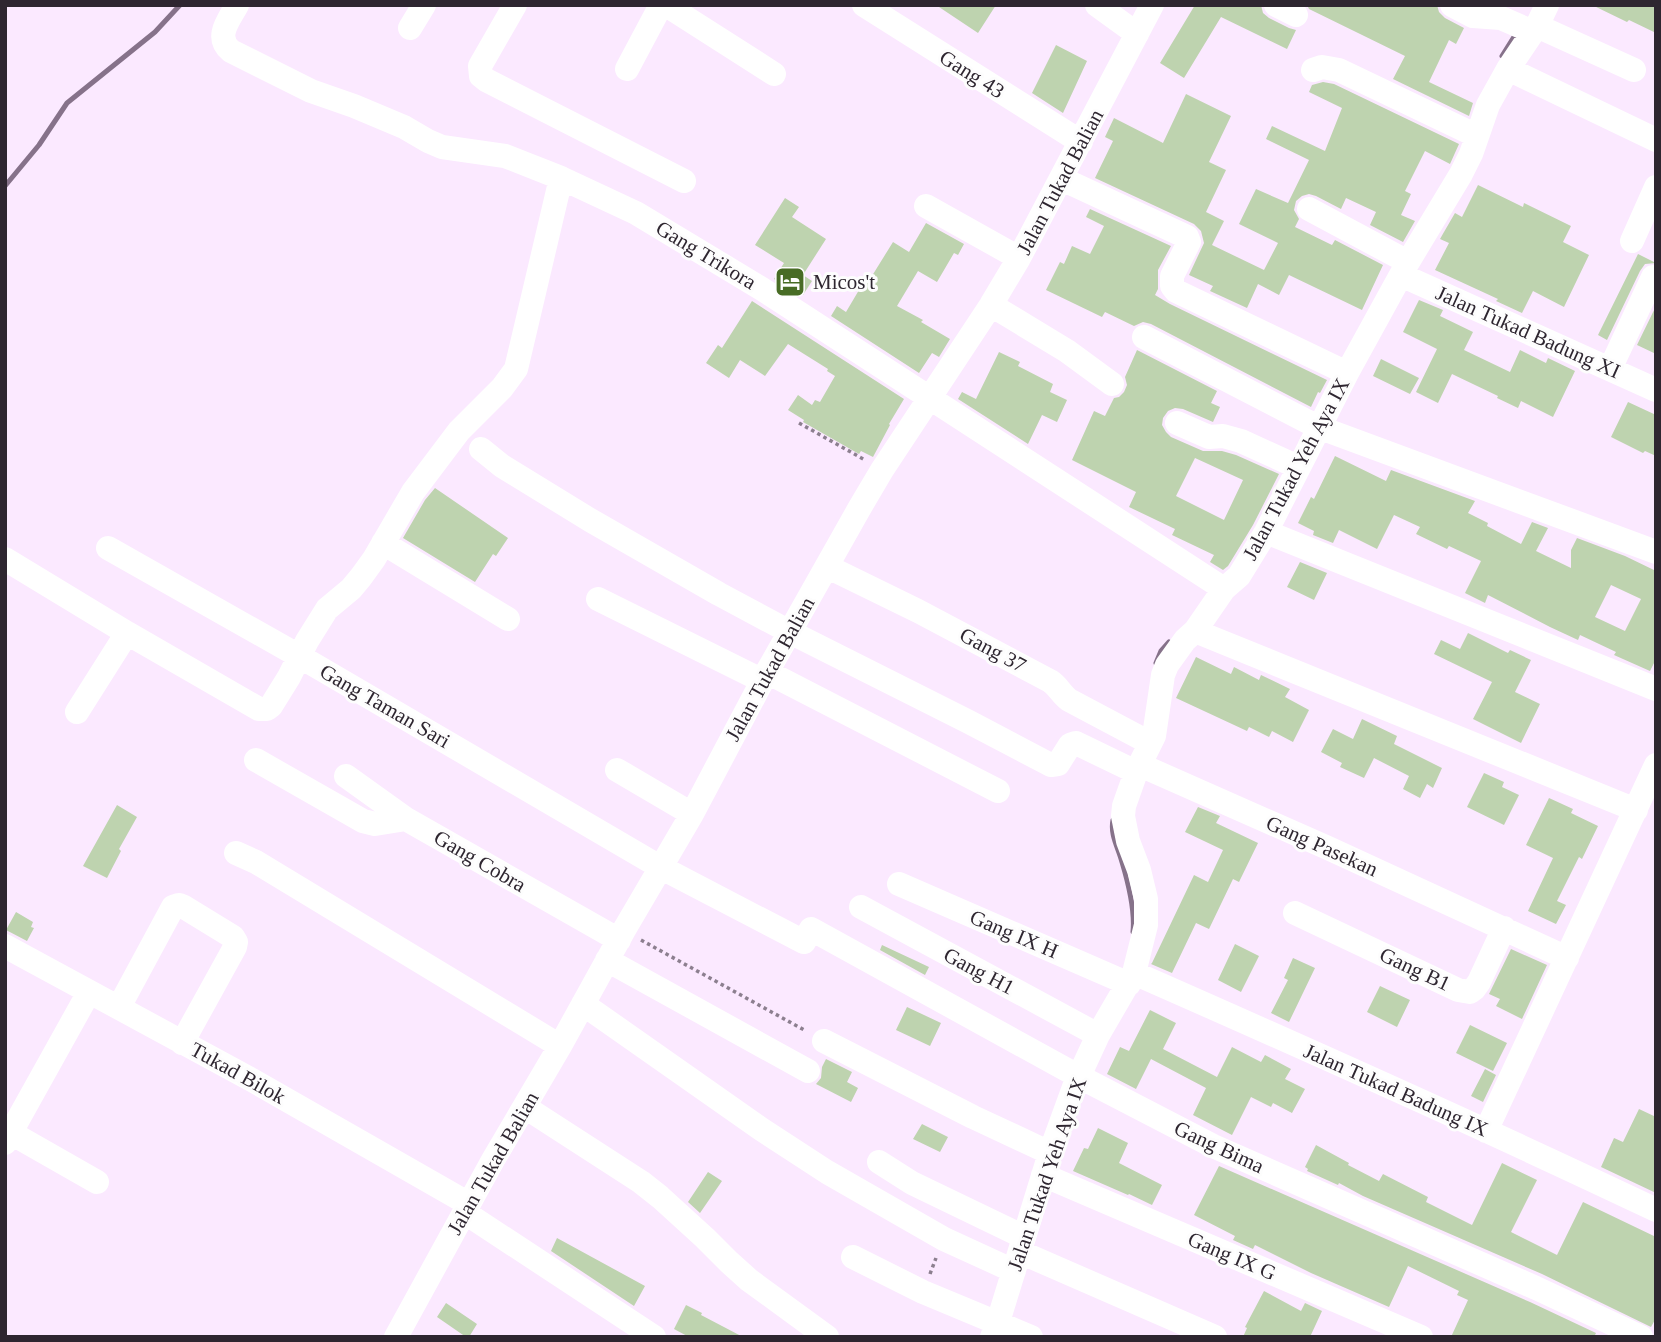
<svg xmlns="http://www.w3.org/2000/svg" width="1661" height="1342" font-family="'Times New Roman',serif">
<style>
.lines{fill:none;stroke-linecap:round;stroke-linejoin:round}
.stream{stroke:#86728a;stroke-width:5}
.building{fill:#bed3af;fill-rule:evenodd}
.path{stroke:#8c7f8f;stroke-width:3.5;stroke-dasharray:3.5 3.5;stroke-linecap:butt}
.minor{stroke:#fff;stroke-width:24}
.labels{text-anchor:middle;stroke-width:6;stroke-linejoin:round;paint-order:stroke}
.street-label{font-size:21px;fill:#2e2630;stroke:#fdfdfd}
.poi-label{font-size:21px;fill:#2e2630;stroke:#fdfdfd;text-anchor:start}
</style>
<rect width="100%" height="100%" fill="#fbe9ff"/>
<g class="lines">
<path class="stream" d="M1502,56L1517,32
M5,186L39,145L67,103L155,32L180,5
M1156,663L1161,651L1169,642
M1113,820C1110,835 1118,847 1122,862C1128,882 1135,912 1133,932"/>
</g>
<path class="building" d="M936,5H996L978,33Z
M1195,5H1261L1263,13L1269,18L1289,28L1296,30L1287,49L1221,17L1184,78L1160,63Z
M1307,5H1437L1439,12L1445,18L1464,28L1456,44L1449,40L1429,82L1473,103L1469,116L1393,79L1405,56L1309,9Z
M1592,5H1656V33L1629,20L1627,22Z
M1056,45L1087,61L1063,113L1032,93Z
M1323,82L1334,84L1459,144L1450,164L1425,151L1405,191L1411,194L1401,215L1415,221L1403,242L1370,225L1376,212L1346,198L1341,209L1316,196L1309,194L1302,196L1296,201L1294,210L1299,219L1295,227L1332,245L1335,240L1383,265L1362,310L1289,275L1279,295L1258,284L1247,308L1210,291L1213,286L1189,275L1204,243L1201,231L1194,224L1095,178L1113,141L1105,137L1114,118L1163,143L1186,94L1231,116L1209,162L1226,170L1206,212L1224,221L1212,245L1264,270L1278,243L1239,224L1256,189L1288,203L1309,160L1266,139L1272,126L1325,151L1342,108L1309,92L1312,85Z
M1478,185L1523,207L1524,203L1571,226L1563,242L1589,255L1564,307L1533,291L1522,313L1496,301L1498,299L1435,270L1449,243L1440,239L1444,232L1455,213L1462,217Z
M785,198L799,207L792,217L826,239L803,275L812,281L803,295L796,291L795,292L774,279L784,263L755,245Z
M1090,209L1171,246L1158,270V289L1155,295L1170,304L1327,380L1320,393L1318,392L1311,407L1151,324L1143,322L1134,326L1105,312L1102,317L1046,290L1060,262L1064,264L1072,246L1090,254L1104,226L1086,217Z
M926,223L964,244L958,255L954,253L937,282L918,271L897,306L923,320L921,322L950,339L939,357L932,353L919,373L831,316L837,306L846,312L859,290L862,292L893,242L909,252Z
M1638,254L1656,263L1645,264L1640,271L1607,340L1598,335Z
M1419,300L1443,310L1440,316L1473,332L1464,350L1510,372L1520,350L1546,363L1548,358L1575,371L1553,417L1521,401L1518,408L1497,398L1498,396L1452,374L1438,403L1416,392L1437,349L1403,332Z
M752,301L904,399L889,424L890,425L873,457L861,451L859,454L803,422L804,420L788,410L798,395L812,405L815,400L820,402L835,376L827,371L828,369L788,344L765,376L740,360L729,378L706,363L718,345L722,348Z
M1656,306V354L1637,345Z
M1137,350L1217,391L1211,403L1220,407L1213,422L1183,409L1175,408L1168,411L1163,418L1162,425L1166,432L1171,437L1203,451H1222L1236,455L1279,474L1253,525L1228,566L1223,570L1210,562L1214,555L1172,535L1175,529L1129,507L1136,492L1072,460L1094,411L1105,416L1114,398L1119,397L1124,392L1127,385L1125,377ZM1195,458L1243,480L1224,520L1176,496Z
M999,352L1020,362L1018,366L1053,384L1050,392L1067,400L1057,422L1042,415L1028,444L958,399L962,392L976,399Z
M1381,359L1419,378L1410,394L1373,376Z
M1628,402L1656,415V456L1645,451L1643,453L1611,437Z
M1335,456L1386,481L1391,470L1475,501L1468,513L1488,523L1487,526L1521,544L1532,522L1548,528L1536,551L1571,568V550L1577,538L1625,556L1656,571V659L1650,671L1614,655L1616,652L1580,635L1578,640L1550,627L1488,595L1485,603L1465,593L1481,561L1449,546L1447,549L1416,534L1420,527L1394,515L1377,549L1339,530L1333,543L1313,535L1314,531L1298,523L1311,497L1314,499ZM1611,585L1641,599L1625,631L1595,617Z
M435,488L508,538L496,556L493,554L475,582L403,538L425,500Z
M1300,562L1327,573L1314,600L1287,587Z
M1468,633L1508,653L1510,650L1531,660L1515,692L1540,704L1521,743L1473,719L1492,682L1434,654L1441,640L1460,649Z
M1196,657L1231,674L1234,667L1259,680L1261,675L1290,689L1285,697L1309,710L1293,742L1272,731L1269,737L1249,727L1247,731L1176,698Z
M1362,719L1397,736L1394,744L1442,768L1433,788L1427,784L1420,798L1403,789L1409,776L1374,758L1364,778L1340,767L1342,763L1321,752L1333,729L1353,739Z
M1484,773L1504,782L1502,787L1519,795L1504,825L1467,807Z
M1549,798L1573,809L1571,813L1598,826L1582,859L1579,857L1557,901L1566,905L1556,924L1528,911L1553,858L1526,845Z
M117,805L137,817L119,849L121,851L107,878L83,866Z
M1198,807L1220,816L1216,823L1258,843L1239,882L1233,879L1209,929L1196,923L1172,973L1151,964L1152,963L1194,875L1208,882L1223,850L1185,832Z
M16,912L33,922L31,927L34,928L27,941L6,930Z
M1235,944L1259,956L1241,992L1218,980Z
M882,945L929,967L925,975L880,950Z
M1511,949L1547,965L1522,1019L1496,1006L1500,999L1489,994Z
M1293,958L1315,968L1289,1022L1271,1013L1288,980L1284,978Z
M1380,986L1410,1000L1397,1027L1367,1012Z
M907,1007L941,1023L930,1046L896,1030Z
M1150,1010L1176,1023L1163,1049L1217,1077L1232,1047L1261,1062L1265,1055L1291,1069L1285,1079L1305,1089L1292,1113L1273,1103L1271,1107L1251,1097L1232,1135L1193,1115L1206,1088L1151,1059L1136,1089L1107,1074L1120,1047L1129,1051Z
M1470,1025L1507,1043L1493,1071L1456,1053Z
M826,1059L852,1072L847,1082L858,1088L851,1102L816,1084L821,1078L822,1067Z
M1485,1069L1496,1075L1483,1102L1471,1096Z
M1639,1109L1656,1117V1193L1601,1167L1614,1138L1623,1142Z
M922,1124L948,1137L940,1152L913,1139Z
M1098,1128L1128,1143L1119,1163L1162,1185L1152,1205L1129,1194L1128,1195L1073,1171L1084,1148L1088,1149Z
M1316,1145L1349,1163L1348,1165L1379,1181L1383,1174L1428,1197L1426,1202L1472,1225L1502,1163L1537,1180L1511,1232L1557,1255L1583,1202L1656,1237V1318L1651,1327L1542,1274L1363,1196L1339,1183L1338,1185L1307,1171L1308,1169L1305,1167Z
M1219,1166L1530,1302L1596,1333L1594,1337H1451L1468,1300L1457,1295L1459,1291L1408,1266L1389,1307L1311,1273L1255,1245L1253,1249L1233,1240L1235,1236L1194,1215Z
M708,1172L722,1181L700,1213L688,1202Z
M557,1238L645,1286L634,1306L551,1251Z
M1264,1291L1301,1311L1305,1303L1322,1311L1310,1337H1243L1247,1328L1245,1327Z
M446,1303L477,1324L469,1337H466L437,1317Z
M686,1305L702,1313L701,1315L743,1337H689L674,1329Z"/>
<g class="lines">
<path class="path" d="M799,423L865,460
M641,940L806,1031
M930,1274L936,1258"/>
<path class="minor" d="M237,5C229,20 214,37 231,51L311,91L354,106L404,127L428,141L442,147L505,156L561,178L636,213L762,289L1224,589
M515,5L480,66L481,76L486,80L684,181
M666,5L774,74
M864,5L1081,142
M1097,5L1137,34
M1276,5L1296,15
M1452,5L1473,16L1501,18L1533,32
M1537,26L1634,70
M410,28L424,5
M627,69L661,5
M1508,69L1656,140
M1313,70L1322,67L1339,70L1477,136
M1062,179L1187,237L1189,242L1172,276V286L1176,291L1347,373
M926,206L1019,258
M1309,209L1408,262
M1632,241L1656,187
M1401,275L1656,390
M991,305L1067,351L1112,384
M1144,337L1318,427L1656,552
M1610,369L1653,277
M1177,423L1209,437L1223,436L1241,441L1298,467
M481,449L502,466L590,520L719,594L790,632L969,722L1047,763L1051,765L1058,764L1070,745L1076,743L1136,772
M1266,532L1656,689
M383,543L508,619
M108,548L299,656L660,867L804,942L811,929L1078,1076L1213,1146L1536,1288L1641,1337
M5,559L127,633L259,709H267L271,706L289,677L307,641L327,609L351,589L361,577L374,559L413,492L459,431L502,388L516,369L561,178
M828,567L918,611L1050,681C1058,686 1061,694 1069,700L1150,743
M598,599L763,681
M1195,631L1636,810
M767,672L998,791
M77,712L127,633
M256,760L363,821L375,824L406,819
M1140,765L1328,848L1567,958
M617,770L692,814
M346,776L406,819L619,940
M236,853L256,862L560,1046
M899,884L1129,984
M861,907L1098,1035
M1295,913L1458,990L1470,992L1474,989L1479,982L1504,928
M5,946L252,1080L469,1204
M607,960L808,1071
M1134,973C1309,1050 1484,1128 1656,1210
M583,1004L761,1129L827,1172L944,1239L1014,1271
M119,1007L173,907L179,905L184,907L233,937L236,942L235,947L182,1043
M824,1041L973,1117L1050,1153
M525,1107L641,1182L660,1197L705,1238L729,1262L749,1280L827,1337
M1486,1131L1656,765
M11,1133L97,1182
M5,1143L89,992
M879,1162L912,1183L1024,1237
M1043,1175L1421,1337
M464,1212L654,1337
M1020,1252L1215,1337
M853,1257L923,1292L1031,1337
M396,1337L493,1160L560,1046L624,930L692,814L767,672L859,509L882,470L991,305L1019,258L1152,5
M992,1337L998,1322L1050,1153L1074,1087L1098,1035L1134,973L1146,925V899L1139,870L1128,841L1123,816L1124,806L1136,772L1154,736L1163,675L1167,665L1185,640L1195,631L1224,589L1239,576L1266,532L1347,373L1408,262L1461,174L1471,154L1488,105L1508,69L1537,26L1547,5"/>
</g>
<defs>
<g id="hotel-square" transform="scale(1.575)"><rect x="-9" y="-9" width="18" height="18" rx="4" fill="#486c25" stroke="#fdfdfd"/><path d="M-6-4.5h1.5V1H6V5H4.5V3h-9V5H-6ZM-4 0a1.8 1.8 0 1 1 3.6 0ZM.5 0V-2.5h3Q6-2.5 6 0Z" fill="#fff"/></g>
</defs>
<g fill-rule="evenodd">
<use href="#hotel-square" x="790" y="282"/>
</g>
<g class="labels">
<g class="street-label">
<text transform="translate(972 74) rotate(32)" y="7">Gang 43</text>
<text transform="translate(1060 182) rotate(-62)" y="7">Jalan Tukad Balian</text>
<text transform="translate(706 255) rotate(31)" y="7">Gang Trikora</text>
<text transform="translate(1528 332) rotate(24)" y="7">Jalan Tukad Badung XI</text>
<text transform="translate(1296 469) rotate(-62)" y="7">Jalan Tukad Yeh Aya IX</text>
<text transform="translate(993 650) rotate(28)" y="7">Gang 37</text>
<text transform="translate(770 669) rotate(-61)" y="7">Jalan Tukad Balian</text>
<text transform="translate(385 706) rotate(30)" y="7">Gang Taman Sari</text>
<text transform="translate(1322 846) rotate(24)" y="7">Gang Pasekan</text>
<text transform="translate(480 861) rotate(30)" y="7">Gang Cobra</text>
<text transform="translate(1014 934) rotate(23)" y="7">Gang IX H</text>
<text transform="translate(1415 969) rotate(25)" y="7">Gang B1</text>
<text transform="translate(979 971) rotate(28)" y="7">Gang H1</text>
<text transform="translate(238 1073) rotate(29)" y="7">Tukad Bilok</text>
<text transform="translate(1396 1090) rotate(24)" y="7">Jalan Tukad Badung IX</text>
<text transform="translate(1219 1147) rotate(25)" y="7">Gang Bima</text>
<text transform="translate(493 1163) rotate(-60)" y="7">Jalan Tukad Balian</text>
<text transform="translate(1047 1174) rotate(-71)" y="7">Jalan Tukad Yeh Aya IX</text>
<text transform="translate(1232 1256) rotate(23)" y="7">Gang IX G</text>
</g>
<g class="poi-label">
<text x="813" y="289">Micos't</text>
</g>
</g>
<rect width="1661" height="1342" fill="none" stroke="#2e2630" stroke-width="14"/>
</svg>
